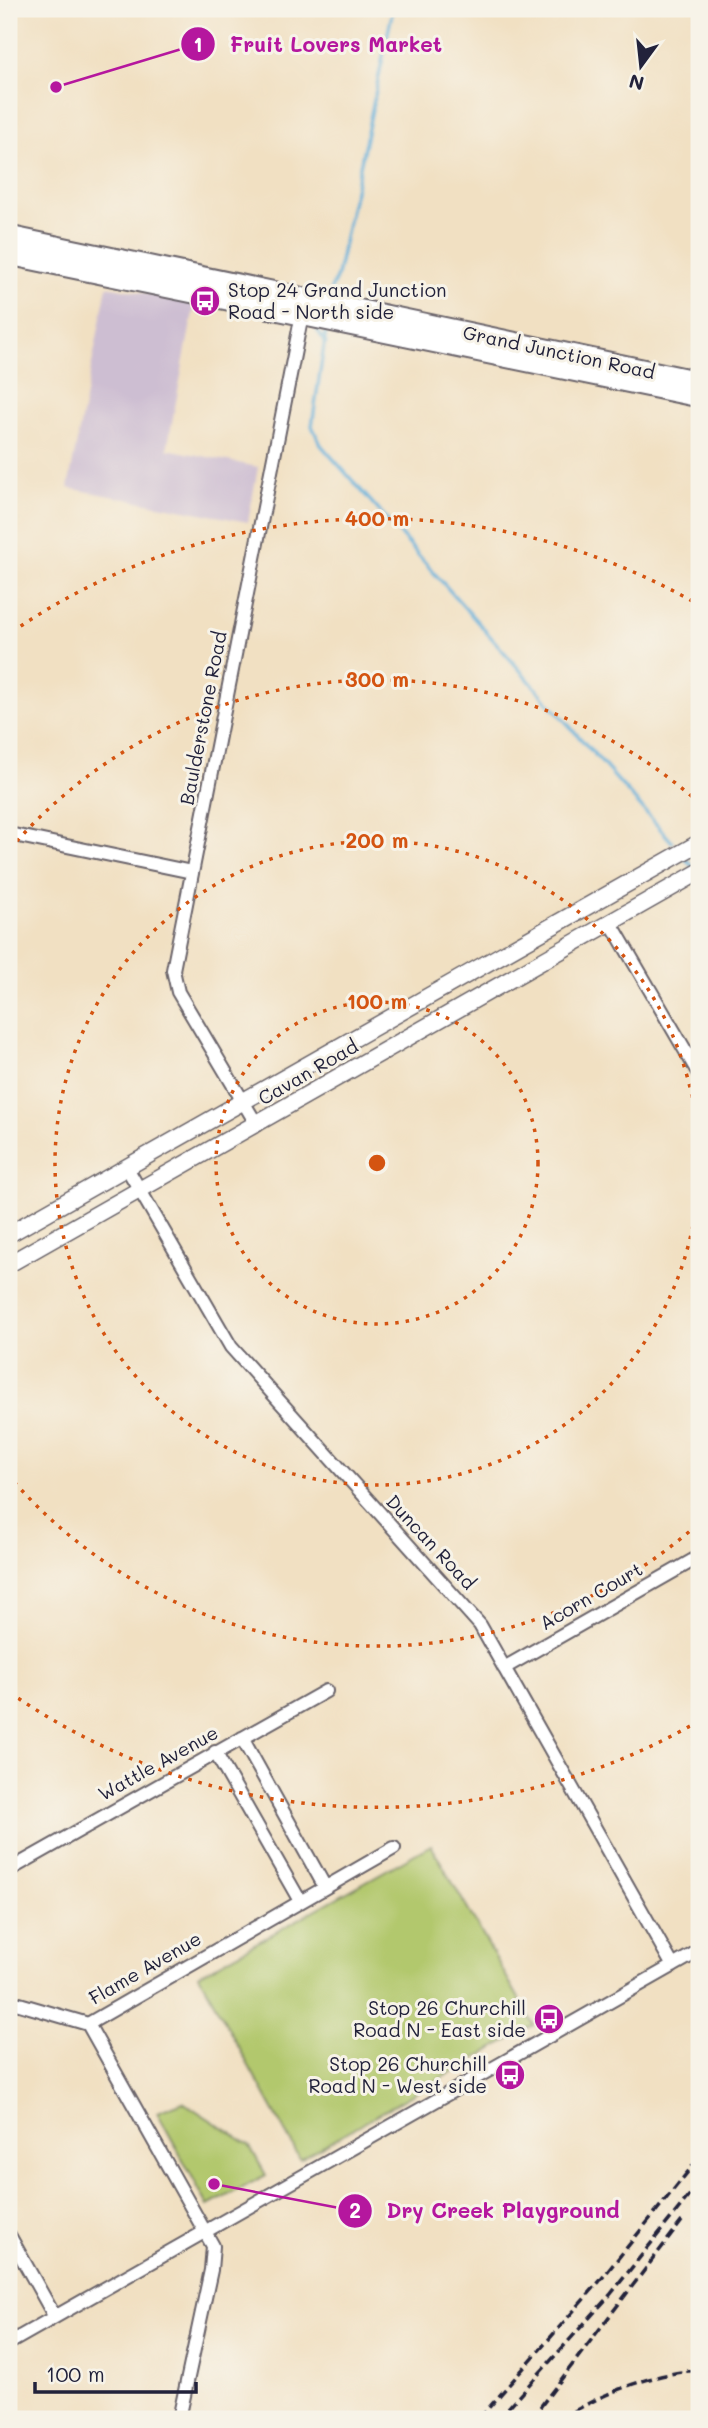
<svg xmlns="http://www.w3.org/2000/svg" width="708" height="2428" font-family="Mali,sans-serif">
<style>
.industrial{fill:#cdbed2}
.green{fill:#b2c86d;stroke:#6a7554;stroke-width:2}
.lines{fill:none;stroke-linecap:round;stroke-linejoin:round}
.stream{stroke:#5eacd7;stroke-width:3.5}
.minor-casing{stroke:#6a646a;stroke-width:16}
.major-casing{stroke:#6a646a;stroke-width:19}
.highway-casing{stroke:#6a646a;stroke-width:23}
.minor{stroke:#fff;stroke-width:12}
.major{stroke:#fff;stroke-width:16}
.highway{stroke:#fff;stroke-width:19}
.rail{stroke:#22223b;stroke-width:3.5;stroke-dasharray:10 5;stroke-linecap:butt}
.ring{fill:none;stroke:#d45411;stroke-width:3.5;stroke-dasharray:3.5 7}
.labels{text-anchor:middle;stroke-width:6;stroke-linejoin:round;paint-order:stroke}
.poi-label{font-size:19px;fill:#22223b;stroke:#f7f3e8;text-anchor:end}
.street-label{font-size:19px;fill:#22223b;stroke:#f7f3e8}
.centre{fill:#d45411;stroke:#f7f3e8;stroke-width:3.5}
.ring-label{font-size:21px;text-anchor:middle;font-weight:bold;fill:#d45411;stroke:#f7f3e8;stroke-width:6;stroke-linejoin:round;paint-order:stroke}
.leader{fill:none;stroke:#b5179e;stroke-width:2.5}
.callout-dot{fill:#b5179e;stroke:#f7f3e8;stroke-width:2.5}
.mark-label{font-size:21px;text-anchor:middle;font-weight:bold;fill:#fff}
.callout-label{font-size:21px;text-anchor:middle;font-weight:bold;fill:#b5179e;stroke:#f7f3e8;stroke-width:6;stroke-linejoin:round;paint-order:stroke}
</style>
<rect width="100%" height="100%" fill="#f7f3e8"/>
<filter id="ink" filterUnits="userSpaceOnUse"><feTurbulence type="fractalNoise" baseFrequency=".0143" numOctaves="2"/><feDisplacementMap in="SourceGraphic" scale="14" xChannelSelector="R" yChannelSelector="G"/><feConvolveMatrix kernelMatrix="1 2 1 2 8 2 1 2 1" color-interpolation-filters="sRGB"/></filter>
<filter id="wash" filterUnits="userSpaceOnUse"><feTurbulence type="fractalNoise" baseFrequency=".00686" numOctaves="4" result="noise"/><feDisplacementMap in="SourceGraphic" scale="28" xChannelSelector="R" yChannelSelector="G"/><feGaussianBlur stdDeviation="1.57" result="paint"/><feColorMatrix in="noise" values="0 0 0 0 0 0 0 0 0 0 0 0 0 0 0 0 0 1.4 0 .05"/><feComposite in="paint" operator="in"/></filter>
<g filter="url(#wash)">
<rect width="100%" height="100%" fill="#f1e0c2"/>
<path class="industrial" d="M107,286L195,302L167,449L258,467L248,522L68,488Z"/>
<path class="green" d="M431,1845L534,2025L300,2159L199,1975Z
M183,2102L249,2145L266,2175L208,2206L157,2112Z"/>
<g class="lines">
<path class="stream" d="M331,289L337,276L393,9
M317,330L326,343
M326,332L312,426L321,445L672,842
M684,857L693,867"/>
</g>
</g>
<g filter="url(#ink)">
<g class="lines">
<g class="minor-casing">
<path id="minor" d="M9,834L192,872
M611,923L699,1074
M257,1125L178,992L173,970L303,309
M127,1168L231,1347L480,1625L673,1966
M504,1668L697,1558
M242,1738L325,1887
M215,1752L300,1901
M9,1870L326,1691
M9,2001L88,2024
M9,2235L55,2317
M9,2343L699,1951
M179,2419L211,2270L213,2246L88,2024L394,1848"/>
</g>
<g class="major-casing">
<path id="major" d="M9,1234L699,843
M9,1264L699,872"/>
</g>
<g class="highway-casing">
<path id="highway" d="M9,236L699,381
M9,255L699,397"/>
</g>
<use href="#minor" class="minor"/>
<use href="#major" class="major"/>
<use href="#highway" class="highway"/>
<path class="rail" d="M479,2419L599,2282L699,2158
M498,2419L610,2295L699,2183
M531,2419L682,2221
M561,2419C603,2393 649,2374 699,2370"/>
</g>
</g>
<g class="ring">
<circle cx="377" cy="1163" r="161"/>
<circle cx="377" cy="1163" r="322"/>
<path d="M697 1525A483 483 0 0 1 10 1477M10 849A483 483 0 0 1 697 801"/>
<path d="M699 1721A644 644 0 0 1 12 1694M12 632A644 644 0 0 1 699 605"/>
</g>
<defs>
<g id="bus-disc" transform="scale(1.575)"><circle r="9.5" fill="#b5179e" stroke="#f7f3e8"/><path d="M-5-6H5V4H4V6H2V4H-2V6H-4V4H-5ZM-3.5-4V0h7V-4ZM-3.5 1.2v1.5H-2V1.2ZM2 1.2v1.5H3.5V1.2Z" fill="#fff"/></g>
</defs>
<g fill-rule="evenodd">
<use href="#bus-disc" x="205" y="301"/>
<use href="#bus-disc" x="549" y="2019"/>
<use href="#bus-disc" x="510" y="2075"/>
</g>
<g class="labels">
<g class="poi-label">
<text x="228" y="297" text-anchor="start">Stop 24 Grand Junction<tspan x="228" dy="22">Road - North side</tspan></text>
<text x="526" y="2015">Stop 26 Churchill<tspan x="526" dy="22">Road N - East side</tspan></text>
<text x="487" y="2071">Stop 26 Churchill<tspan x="487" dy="22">Road N - West side</tspan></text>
</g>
<g class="street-label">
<text transform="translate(559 352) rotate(12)" y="7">Grand Junction Road</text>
<text transform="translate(203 718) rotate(-79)" y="7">Baulderstone Road</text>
<text transform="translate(308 1072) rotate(-30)" y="7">Cavan Road</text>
<text transform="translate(431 1542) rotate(47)" y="7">Duncan Road</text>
<text transform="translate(591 1596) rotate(-30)" y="7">Acorn Court</text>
<text transform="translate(158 1763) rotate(-29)" y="7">Wattle Avenue</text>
<text transform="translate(145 1968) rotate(-30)" y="7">Flame Avenue</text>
</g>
</g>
<circle cx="377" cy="1163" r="10" class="centre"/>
<g class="ring-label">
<text x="377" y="526">400 m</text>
<text x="377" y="687">300 m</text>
<text x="377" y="848">200 m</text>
<text x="377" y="1009">100 m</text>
</g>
<path class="leader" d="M56 87L198 44M214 2184L355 2211"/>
<g class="callout-dot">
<circle cx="56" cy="87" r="7"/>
<circle cx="214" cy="2184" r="7"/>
<circle cx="198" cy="44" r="18"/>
<circle cx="355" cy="2211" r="18"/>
</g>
<g class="mark-label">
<text x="198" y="52">1</text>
<text x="355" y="2218">2</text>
</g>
<g class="callout-label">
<text x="336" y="52">Fruit Lovers Market</text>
<text x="503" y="2218">Dry Creek Playground</text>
</g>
<rect width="708" height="2428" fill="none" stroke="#f7f3e8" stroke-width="35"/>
<g transform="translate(641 66) rotate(195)" stroke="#f7f3e8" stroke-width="5" paint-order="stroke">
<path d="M0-5L12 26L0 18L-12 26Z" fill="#22223b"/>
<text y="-10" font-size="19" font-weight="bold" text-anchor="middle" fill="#22223b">N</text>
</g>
<path d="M35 2382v10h161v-10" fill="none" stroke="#22223b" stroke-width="3.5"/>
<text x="46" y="2382" font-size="21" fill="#22223b" stroke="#f7f3e8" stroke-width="5" paint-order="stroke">100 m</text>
</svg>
